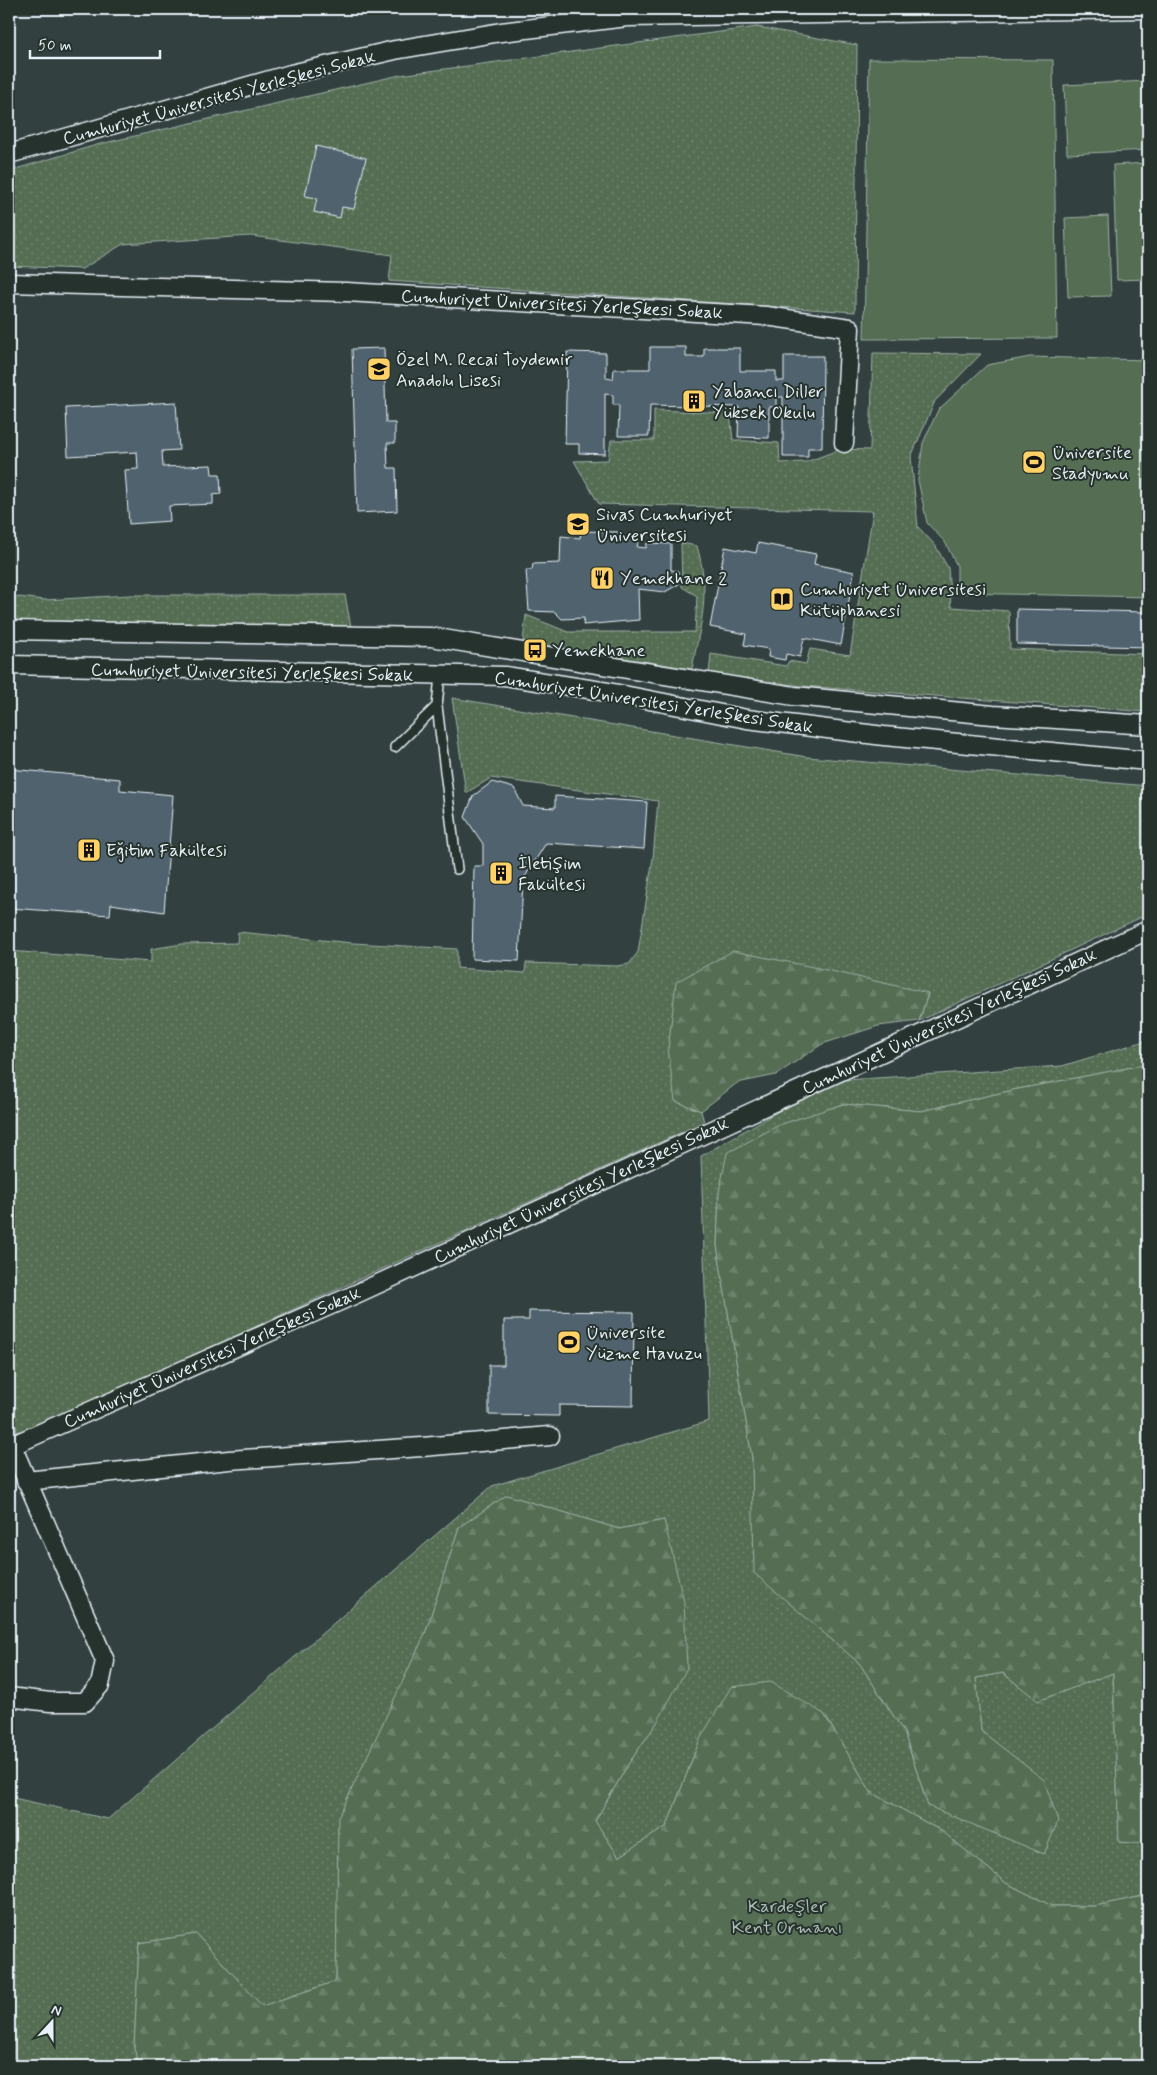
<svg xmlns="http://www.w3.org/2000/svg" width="1157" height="2075" font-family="Mynerve,sans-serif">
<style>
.built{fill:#334140}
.green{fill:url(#green-dots);stroke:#9eafa5}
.forest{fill:url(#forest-firs);stroke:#9eafa5}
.pitch{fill:#556d52;stroke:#9eafa5}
.building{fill:#50626e;stroke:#e8f1f8}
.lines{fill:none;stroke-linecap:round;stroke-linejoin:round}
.lane-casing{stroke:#e8f1f8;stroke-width:12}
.street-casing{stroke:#e8f1f8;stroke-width:21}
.lane{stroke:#26332d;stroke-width:9}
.street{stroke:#26332d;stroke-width:18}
.labels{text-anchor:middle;stroke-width:4;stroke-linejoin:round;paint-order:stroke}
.street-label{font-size:18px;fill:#e8f1f8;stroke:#26332d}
.poi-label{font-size:18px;fill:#e8f1f8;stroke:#26332d;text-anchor:start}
.park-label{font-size:18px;fill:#adbcb6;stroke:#26332d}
</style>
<defs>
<pattern id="green-dots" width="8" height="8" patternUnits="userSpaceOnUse" patternTransform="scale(1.25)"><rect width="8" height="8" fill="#556d52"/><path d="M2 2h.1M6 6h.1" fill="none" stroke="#6d826c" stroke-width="1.8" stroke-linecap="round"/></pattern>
<pattern id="forest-firs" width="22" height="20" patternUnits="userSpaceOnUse" patternTransform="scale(1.25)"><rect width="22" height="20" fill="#556d52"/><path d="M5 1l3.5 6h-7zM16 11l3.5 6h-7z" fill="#6d826c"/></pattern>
</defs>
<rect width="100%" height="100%" fill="#26332d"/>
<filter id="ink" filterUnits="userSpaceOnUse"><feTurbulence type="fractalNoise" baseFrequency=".02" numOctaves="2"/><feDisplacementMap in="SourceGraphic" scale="10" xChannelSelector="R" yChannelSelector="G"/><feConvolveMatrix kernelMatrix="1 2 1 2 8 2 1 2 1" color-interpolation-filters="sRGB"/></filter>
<g filter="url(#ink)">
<path class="built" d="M9,9H1148V1040L1062,1066L830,1081L701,1155L709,1421L492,1486L108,1819L9,1797Z"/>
<path class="green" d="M757,27L857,45L855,312L389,281L392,255L251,236L123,244L82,269L9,266V171L100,144L400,75Z
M873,353L981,354L935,401L911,457L918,527L935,545L948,568L951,607L1009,611L1010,649L1148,654V712L802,686L709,674L711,654L786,666L789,661L806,664L810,649L850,655L873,511L599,504L574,461L608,460L611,440H654V410L730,413L733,440L779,443L780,463L806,462L841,449L870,450Z
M681,543L697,546C711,595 701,621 692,669L523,642L526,615L568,632H695L697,596L682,587Z
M130,595H345L351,627L9,622V596L45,600Z
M452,698L807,757L1148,786V914L919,1021L928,994L675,1101L701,1111L704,1122L18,1435L9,1405V951L151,962V949L182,944L237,943L238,932L353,943L457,949V968L525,973L526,963L617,966L629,964L638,952L653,858L658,801L491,778L466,793Z
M1148,1040V1064L1013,1090L921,1111L843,1104L719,1192L717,1245L752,1458L755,1573L860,1664L904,1732L928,1806L1044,1781L981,1731L976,1678L1003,1673L1038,1700L1113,1673L1119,1842L1148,1844V1895L1095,1906H1052L1006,1883L943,1832L871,1792L824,1714L700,1739L667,1826L619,1857L595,1821L629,1763L658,1721L664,1520L619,1529L507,1495L459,1527L425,1634L339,1818L336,1981L262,2006L196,1934L139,1943L134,2047L139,2066H9V1797L108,1819L492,1486L709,1421L701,1156L830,1081L1062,1066Z"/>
<path class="forest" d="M733,951L818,968L928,993L919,1021L878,1026L822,1044L776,1075L737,1083L701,1111L675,1101L668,1050L676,982Z
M1148,1064V1844L1119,1842L1113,1673L1038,1701L1003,1673L976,1678L981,1731L1044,1780L1058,1821L1044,1854L928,1806L904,1732L860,1664L754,1573L752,1458L717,1245L719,1192L727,1153L779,1125L843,1104L921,1111L1013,1090Z
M507,1495L619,1529L664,1520L684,1602L687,1668L658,1721L629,1763L595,1821L619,1857L667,1826L700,1739L731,1687L771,1682L824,1714L871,1792L943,1832L1006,1883L1052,1906H1095L1148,1895V2066H139L134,2048L139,1943L196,1934L262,2006L336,1981L338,1818L425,1634L459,1527Z"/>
<path class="pitch" d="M869,59L1053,60L1057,338L864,339Z
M1148,81V150L1067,154L1064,85Z
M1148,163V279L1117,280L1113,165Z
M1108,216L1111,296L1068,297L1065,218Z
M1030,357L1148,360V597L957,593V566L945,542L927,523L918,480L923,443L938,410L987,365Z"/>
<path class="building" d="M316,146L366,158L354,209L342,207L340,218L314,212L317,198L305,196Z
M650,347H686V357H704V348H740V371H776V381H784V356H823L822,448H808V457H783V397H776V407H769V438L738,437L739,407L650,405L649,436H618L619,405H613V395L605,394V454L579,453V444H565L567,352L606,353V378L613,379L614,369H650Z
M384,348L386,423H395V443H387L388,468H396L397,511L357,513L352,349Z
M176,402L179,450L162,451L163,467L211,465L212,474H220L221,494L213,495V504L169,506L170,521L129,524L125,470L138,469L137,452L68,456L66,408Z
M581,531L620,532V538H639L637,547L646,548L647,543L671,544V570L678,571L679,584L665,592L638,589L639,620L583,625L584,618L562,619L555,612L529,611L526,570H532L533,564L560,563L561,536L580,538Z
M758,543L816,554L814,564L854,572L841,645L804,638L800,657L786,654L785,660L768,657L769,649L744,645L746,634L710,627L725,547L756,553Z
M1017,609L1148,612V647L1017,644Z
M9,769L120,779V790L173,795L164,912L111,904L110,915L9,908Z
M492,782L514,788L523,806L555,808V796L647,802L644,849L546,843L523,880L519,961L472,959L474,866H483V844L465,817L473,796Z
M529,1311L634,1312L633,1406L559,1405V1416L489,1415V1365H504V1320H529Z"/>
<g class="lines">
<g class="lane-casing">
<path id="lane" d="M437,706L457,869
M395,747L437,706L440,676"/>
</g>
<g class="street-casing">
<path id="street" d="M9,154L291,74L395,50L501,32L627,17L1148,9
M9,283L346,292L766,316L850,328L844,443
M9,630L431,637L794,696L993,715L1148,725
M9,665L505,676L608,692L747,719L884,736L1148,761
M9,1439L105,1661L100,1685L85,1702H50L9,1697
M11,1446L356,1294L1148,930
M26,1481L229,1460L422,1447L550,1436"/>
</g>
<use href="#lane" class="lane"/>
<use href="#street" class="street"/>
</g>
</g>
<defs>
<g id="school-square" transform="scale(1.25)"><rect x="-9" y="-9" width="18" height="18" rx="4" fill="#ffd166" stroke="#26332d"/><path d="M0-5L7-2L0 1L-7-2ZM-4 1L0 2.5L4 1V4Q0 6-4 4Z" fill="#111"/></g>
<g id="building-square" transform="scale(1.25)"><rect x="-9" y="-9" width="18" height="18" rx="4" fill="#ffd166" stroke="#26332d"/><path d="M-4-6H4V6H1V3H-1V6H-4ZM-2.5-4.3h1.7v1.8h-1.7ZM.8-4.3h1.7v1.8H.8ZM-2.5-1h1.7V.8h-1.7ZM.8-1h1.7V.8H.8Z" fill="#111"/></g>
<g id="stadium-square" transform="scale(1.25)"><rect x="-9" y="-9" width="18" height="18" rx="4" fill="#ffd166" stroke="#26332d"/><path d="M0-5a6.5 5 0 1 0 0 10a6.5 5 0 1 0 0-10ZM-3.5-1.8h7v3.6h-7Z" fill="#111"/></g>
<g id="university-square" transform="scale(1.25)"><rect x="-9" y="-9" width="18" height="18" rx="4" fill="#ffd166" stroke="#26332d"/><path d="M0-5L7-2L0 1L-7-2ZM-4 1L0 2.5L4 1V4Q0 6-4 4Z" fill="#111"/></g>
<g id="restaurant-square" transform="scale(1.25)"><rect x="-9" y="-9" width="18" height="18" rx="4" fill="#ffd166" stroke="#26332d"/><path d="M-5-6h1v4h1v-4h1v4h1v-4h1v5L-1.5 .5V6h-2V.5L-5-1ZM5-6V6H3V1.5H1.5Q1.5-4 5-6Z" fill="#111"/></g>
<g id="library-square" transform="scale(1.25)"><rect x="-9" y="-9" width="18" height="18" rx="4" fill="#ffd166" stroke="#26332d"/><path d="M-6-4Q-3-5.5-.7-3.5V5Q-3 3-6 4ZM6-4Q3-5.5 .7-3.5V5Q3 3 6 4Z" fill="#111"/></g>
<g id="bus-square" transform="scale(1.25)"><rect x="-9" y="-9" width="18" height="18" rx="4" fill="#ffd166" stroke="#26332d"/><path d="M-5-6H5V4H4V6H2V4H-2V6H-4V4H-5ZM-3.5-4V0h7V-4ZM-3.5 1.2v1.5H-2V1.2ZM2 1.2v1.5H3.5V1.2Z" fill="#111"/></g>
</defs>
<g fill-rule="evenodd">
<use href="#school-square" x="379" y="369"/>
<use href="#building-square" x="694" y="401"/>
<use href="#stadium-square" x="1034" y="462"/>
<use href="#university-square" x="578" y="524"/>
<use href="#restaurant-square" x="602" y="578"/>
<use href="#library-square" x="782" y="599"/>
<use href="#bus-square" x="535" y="650"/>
<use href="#building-square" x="89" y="850"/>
<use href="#building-square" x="501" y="873"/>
<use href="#stadium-square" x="569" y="1342"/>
</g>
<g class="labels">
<g class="street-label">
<text transform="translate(219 97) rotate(-15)" y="6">Cumhuriyet Üniversitesi Yerleşkesi Sokak</text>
<text transform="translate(562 304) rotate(3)" y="6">Cumhuriyet Üniversitesi Yerleşkesi Sokak</text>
<text transform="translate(252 672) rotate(1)" y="6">Cumhuriyet Üniversitesi Yerleşkesi Sokak</text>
<text transform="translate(654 702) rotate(9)" y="6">Cumhuriyet Üniversitesi Yerleşkesi Sokak</text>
<text transform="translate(949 1021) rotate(-25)" y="6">Cumhuriyet Üniversitesi Yerleşkesi Sokak</text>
<text transform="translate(581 1190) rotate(-25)" y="6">Cumhuriyet Üniversitesi Yerleşkesi Sokak</text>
<text transform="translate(212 1357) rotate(-24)" y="6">Cumhuriyet Üniversitesi Yerleşkesi Sokak</text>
</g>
<g class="poi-label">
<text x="396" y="365">Özel M. Recai Toydemir<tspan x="396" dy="21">Anadolu Lisesi</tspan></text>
<text x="712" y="397">Yabancı Diller<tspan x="712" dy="21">Yüksek Okulu</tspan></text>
<text x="1052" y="458">Üniversite<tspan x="1052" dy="21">Stadyumu</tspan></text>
<text x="596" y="520">Sivas Cumhuriyet<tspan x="596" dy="21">Üniversitesi</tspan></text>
<text x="620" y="584">Yemekhane 2</text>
<text x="800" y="595">Cumhuriyet Üniversitesi<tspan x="800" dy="21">Kütüphanesi</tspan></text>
<text x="552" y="656">Yemekhane</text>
<text x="106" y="856">Eğitim Fakültesi</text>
<text x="518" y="869">İletişim<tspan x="518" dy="21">Fakültesi</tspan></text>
<text x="586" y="1338">Üniversite<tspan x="586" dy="21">Yüzme Havuzu</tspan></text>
</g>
<g class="park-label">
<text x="787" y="1912">Kardeşler<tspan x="787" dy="21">Kent Ormanı</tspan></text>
</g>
</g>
<rect width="1157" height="2075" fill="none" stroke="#26332d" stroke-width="30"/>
<rect x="15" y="15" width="1127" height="2045" fill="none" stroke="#e8f1f8" stroke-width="2" filter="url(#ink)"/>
<g transform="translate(52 2022) rotate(21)" stroke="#26332d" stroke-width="4" paint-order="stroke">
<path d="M0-4L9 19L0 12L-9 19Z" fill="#e8f1f8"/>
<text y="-8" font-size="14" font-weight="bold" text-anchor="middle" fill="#e8f1f8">N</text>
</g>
<path d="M30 50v8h130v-8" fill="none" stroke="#e8f1f8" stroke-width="2.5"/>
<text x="38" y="50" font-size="15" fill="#e8f1f8" stroke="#26332d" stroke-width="4" paint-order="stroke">50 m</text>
</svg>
